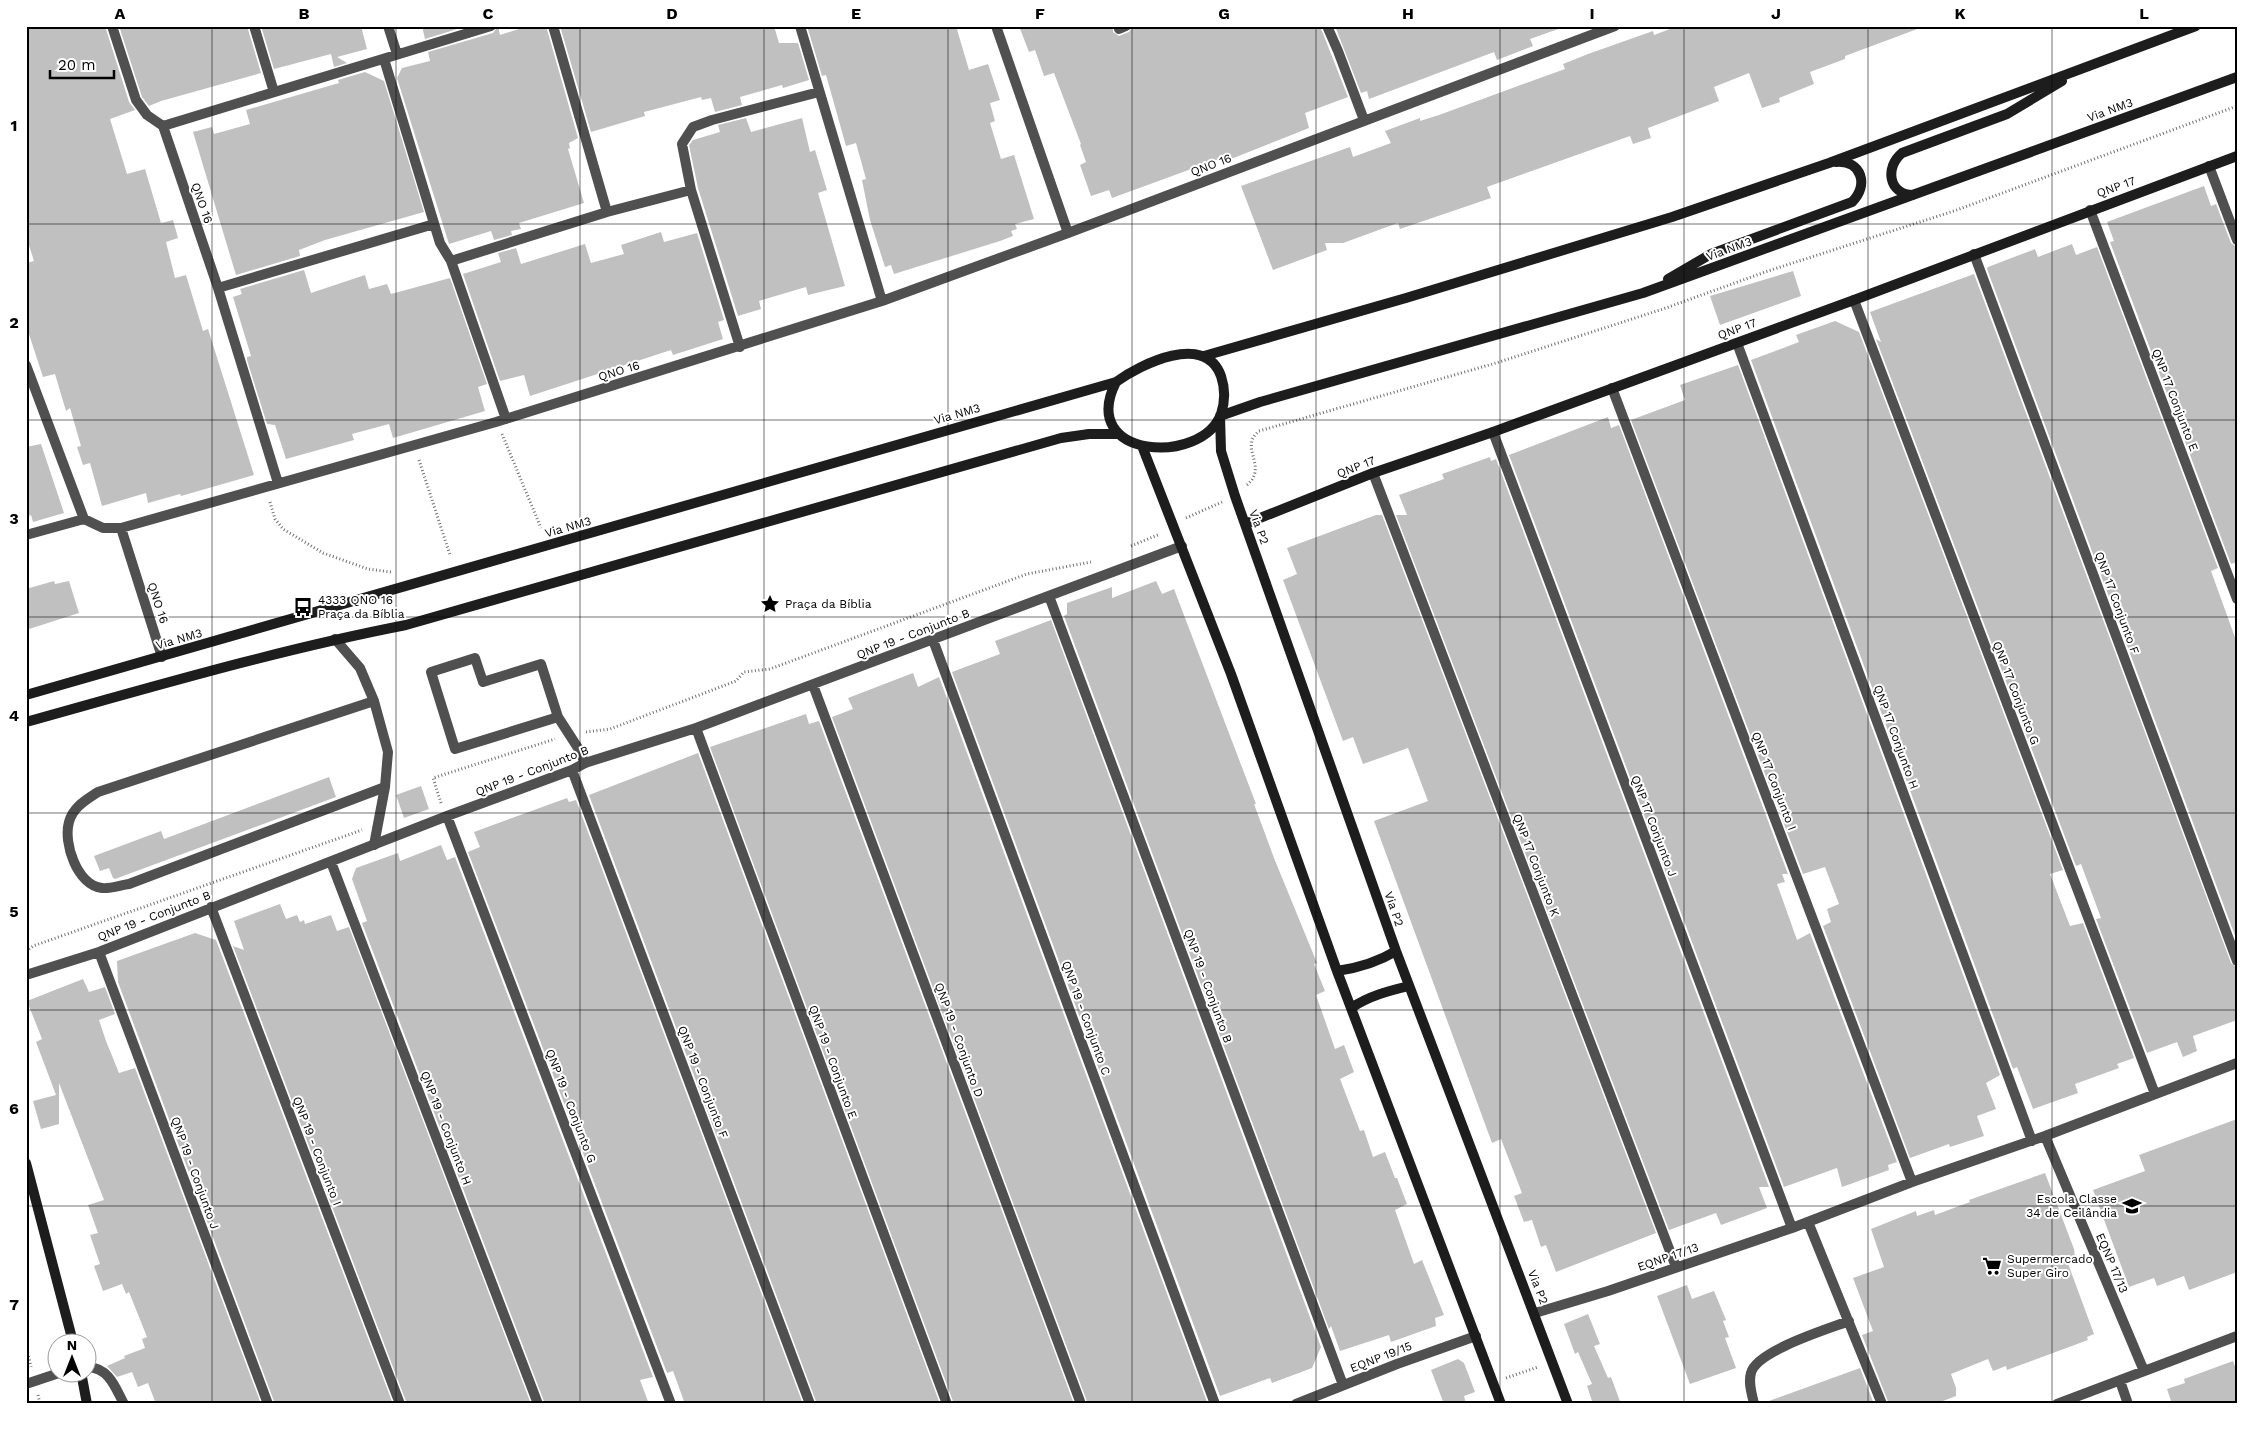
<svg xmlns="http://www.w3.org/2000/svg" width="2263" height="1430" font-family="'Work Sans',sans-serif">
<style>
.building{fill:#c0c0c0}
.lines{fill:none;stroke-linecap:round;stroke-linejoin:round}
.path{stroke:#727272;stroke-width:3;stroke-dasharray:1 2.5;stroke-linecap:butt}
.lane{stroke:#505050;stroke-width:10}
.street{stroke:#505050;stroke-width:10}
.secondary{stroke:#1d1d1d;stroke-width:10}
.grid{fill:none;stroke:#000;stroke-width:1;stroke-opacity:0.55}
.labels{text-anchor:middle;stroke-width:4;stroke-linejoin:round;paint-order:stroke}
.street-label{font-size:12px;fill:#000;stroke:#fff}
.poi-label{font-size:12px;fill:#000;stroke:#fff;text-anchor:start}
.neatline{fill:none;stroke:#000;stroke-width:2}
.grid-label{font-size:16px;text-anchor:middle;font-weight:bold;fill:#000}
</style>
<rect width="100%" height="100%" fill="#fff"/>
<path class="building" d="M26,26H105L129,102L135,110L110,119L127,174L145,169L161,223L173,220L178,238L166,242L175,278L186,275L203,331L208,329L254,475L181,496L180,494L148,503L146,493L102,506L90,463L83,465L77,447L81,446L70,408L66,411L55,374L43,377L26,325V263L34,261L26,236Z
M119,26H247L261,73L161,101L149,106L142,97Z
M261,26H361L367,49L337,57L347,63L334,67L331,54L274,69Z
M422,26H467L425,39Z
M498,26L500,35L528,26H546L578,138L569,143L570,148L568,149L584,203L519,223L521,229L511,231L512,235L494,240L491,231L449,244L397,78L402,68L430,61L428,52L493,33Z
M560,26H774L779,43H798L809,80L783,88L782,85L740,97L742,105L715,112L711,98L702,100L701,97L644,112L645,116L591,132Z
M807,26H956L969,70L988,64L1000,100L990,103L995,121L990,123L1001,159L1014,155L1034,219L1015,224L1017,229L1011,231L1013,236L1000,241L894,274L891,265L885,267L870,220L862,180L866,179L856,143L846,146L826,75L822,76Z
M1019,26H1113V32L1119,36L1129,32L1133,26H1320L1348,97L1305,113L1309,128L1226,161L1224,157L1112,198L1109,190L1091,196L1080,165L1086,162L1080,145L1081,144L1054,73L1044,76L1035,50L1029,52Z
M1335,26H1561V28L1530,39L1533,46L1497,60L1494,52L1369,99L1367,91L1361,93Z
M1678,26L1920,28L1845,56V59L1810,72L1814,84L1779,98L1780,102L1762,108L1749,73L1714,87L1719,101L1648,128L1651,138L1633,144L1630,136L1487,187L1491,198L1400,229L1398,223L1343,243H1325L1327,250L1273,270L1241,186L1350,147L1353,157L1391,143L1385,131L1420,118V121L1439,115L1529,82L1565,69L1563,64L1588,54L1653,31L1654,35Z
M365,72L384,81L424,212L325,240L299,250L300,256L236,275L193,132L212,127L214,134L250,124L246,110L339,83L338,80Z
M746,118L751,132L802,118L810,152L815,150L827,190L818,193L845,286L808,295L806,287L759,301L761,309L738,316L698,188L689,145L693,140L720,132L718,125Z
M2204,186L2211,206L2216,204L2231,243L2237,247V562L2231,564L2110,242L2114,241L2107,222Z
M661,232L664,242L697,233L724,320L718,322L723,339L673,355L671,350L530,396L524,375L500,381L463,274L501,262L498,253L516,248L521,264L585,244L591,263L624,254L621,245Z
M2072,244L2076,255L2097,247L2218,568L2211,571L2237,643V941L1987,269L1988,267L2035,249L2038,257Z
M304,270L311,293L365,275L369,289L387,284L391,294L450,278L487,384L478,387L485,411L393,438L389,424L352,434L354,440L286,459L275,425L267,424L247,360V357L251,356L233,297L242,294L240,289Z
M1793,271L1801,296L1720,325L1710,296Z
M1974,274L2231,963L2237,968V1020L2193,1036L2197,1051L2183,1057L2177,1042L2147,1053L2096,919L2101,918L2081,864L2076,866L1876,339L1881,342L1870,312Z
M1835,321L1859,332L2063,870L2050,874L2070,926L2083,923L2134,1058L2117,1064L2119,1068L2075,1084L2078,1093L2033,1109L2017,1067L2013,1069L1751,360L1799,342L1796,335Z
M1738,365L2000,1075L1986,1083L1996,1109L1977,1116L1984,1136L1950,1147L1949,1144L1910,1158L1823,926L1831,922L1827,909L1839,904L1825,867L1803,874L1631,420L1685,400L1680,385Z
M1608,417L1611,428L1619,425L1788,874H1782L1785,882L1777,884L1797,940L1810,933L1897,1162L1888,1165L1889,1170L1842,1187L1837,1168L1784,1187L1509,455Z
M41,444L64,513L33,522L31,515L26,517V447Z
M1490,457L1491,461L1496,459L1769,1187H1759L1767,1208L1721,1225L1716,1213L1669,1230L1396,515H1407L1399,495L1444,479L1442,474Z
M1376,515H1382L1656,1233L1556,1272L1546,1245L1541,1247L1532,1220L1524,1222L1514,1196L1522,1193L1501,1139L1492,1143L1374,821L1428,801L1408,748L1363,764L1353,737L1343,741L1283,580L1297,574L1287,548Z
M54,581L55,584L69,581L79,613L26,630V589Z
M1156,581L1162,594L1174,589L1256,804H1254L1274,858L1317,963L1314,964L1325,991L1316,995L1335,1049L1344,1045L1354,1072L1340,1079L1360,1131L1364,1130L1373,1157L1385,1152L1395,1178H1397L1407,1204L1395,1210L1414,1264L1422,1260L1444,1315L1435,1318L1436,1326L1391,1342L1389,1335L1340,1351L1331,1326L1329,1329L1064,616L1067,614V603L1112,587V598Z
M1051,620L1321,1347L1312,1368L1272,1383L1270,1378L1220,1396L952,672L1000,654L995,641Z
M913,673L918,687L939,677L1207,1402L1202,1404H1088L832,717L853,709L848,698Z
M806,714L809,724L819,721L1074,1404H954L710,747Z
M698,753L940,1404H817L589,795Z
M329,777L336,797L115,879L113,878L109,868L100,871L94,856L161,831L164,839Z
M421,786L429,809L404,818L396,795Z
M567,798L569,802L576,800L803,1404H685L673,1371L667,1373L468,852L480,847L474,832Z
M441,845L447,860L455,857L653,1377L640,1380L649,1404H545L362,923L367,921L352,879L356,868L398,853L400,861Z
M280,904L286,919L297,915L300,922L304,920L305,924L331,915L337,931L349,927L531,1404H407L233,946L244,950L234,921Z
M195,933L216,940L393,1404H275L118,982L117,961Z
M83,979L89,992L105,987L115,1014L99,1020L106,1041L119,1073L135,1068L261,1404H156L148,1383L138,1387L132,1372L117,1377L107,1366L125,1358L124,1356L145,1348L142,1339L147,1337L129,1292L126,1294L122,1284L103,1291L94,1266L100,1264L90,1235L98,1233L88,1205L104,1200L59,1083V1124L41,1129L33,1101L56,1095L36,1042L42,1039L27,1001Z
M2237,1119V1272L2189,1290L2184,1276L2157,1286L2154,1278L2129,1287L2093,1190L2145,1171L2139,1155Z
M2045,1173L2074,1249L2075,1258L2067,1261L2094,1334L2087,1337L2088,1340L2007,1370L2006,1366L1993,1371L1988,1359L1951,1374L1956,1388V1396L1935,1404H1889L1862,1335L1873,1331L1853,1278L1884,1267L1871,1229L1916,1211L1917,1216L1934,1210L1935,1215L1970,1202L1969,1200Z
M1687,1285L1692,1299L1714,1291L1726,1320L1723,1321L1729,1337L1725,1338L1736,1368L1690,1384L1657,1296Z
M1588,1314L1600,1344L1594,1346L1608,1378L1611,1377L1621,1404H1593L1587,1386L1592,1384L1578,1352L1575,1354L1564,1324Z
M1458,1359L1464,1363L1475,1392L1464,1396L1466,1404H1444L1431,1370Z
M2233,1361L2237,1372V1404H2172L2167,1389L2185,1383L2184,1379Z
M1860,1368L1874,1404H1769V1401Z"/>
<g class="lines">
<path class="path" d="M502,434L541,528
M419,460L450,555
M1247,485C1269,466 1238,448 1259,431L1496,363L1663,309L1768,271L1954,211L2237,106
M270,502L275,519L283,529L323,553L368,569L391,572
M1186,518L1222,502
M1131,546L1160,534
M586,732L610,729L736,681L744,672L770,669L1027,574L1091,562
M441,803L433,778L555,739
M26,951L33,946L362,830
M26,1346L31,1367
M1506,1378L1538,1367
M38,1395L40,1404"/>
<path class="lane" d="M335,639L360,668L374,701L388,752L385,787L374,845
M374,701L98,792C86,800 73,807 69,822C63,843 77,885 102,888C110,889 121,885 129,884L385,787
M558,717L455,749L431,672L475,658L483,682L541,664L558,717L578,748L585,763"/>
<path class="street" d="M112,26L136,100L147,115L163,126L218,288L278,483
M254,26L274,92
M388,26L397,54
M553,26L607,212
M800,26L882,301
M996,26L1068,233
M1327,26L1338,51L1364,120
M1119,29L1126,26
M384,59L440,243L451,261L506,419
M163,126L491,26
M2209,166L2237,240
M2090,210L2237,599
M1974,254L2237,961
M451,261L607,212L691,190
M218,288L434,224
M1854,300L2155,1094
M1737,343L2032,1141
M740,347L691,190L682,144L693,127L712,120L819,92
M26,365L84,519L103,528H121L496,422L882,301L1068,233L1615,26
M1612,388L1912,1182
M1493,432L1792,1228
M1373,473L1676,1267
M121,528L162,657
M26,535L84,519
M1049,596L1343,1385
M933,640L1215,1404
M813,685L1081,1404
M696,728L947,1404
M572,770L810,1404
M447,816L671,1404
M331,862L538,1404
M211,907L400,1404
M99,952L268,1404
M26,975L99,952L447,816L572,770L585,763L696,728L1182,546
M2045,1136L2144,1371
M1808,1222L1882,1404
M1535,1313L1608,1291L1792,1228L1912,1182L2045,1136L2237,1063
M88,1367C109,1368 115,1387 124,1404
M2120,1381L2128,1404
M26,1384L62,1372
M1296,1404L1397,1364L1476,1336
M1754,1404C1752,1394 1748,1383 1751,1373C1756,1351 1828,1329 1849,1321
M2057,1404L2237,1336"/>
<path class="secondary" d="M1913,195C1888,194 1885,167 1902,153L2007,114L2062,81
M1668,279L1711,254L1852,202C1869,186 1862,160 1836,162
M1204,356L1406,298L1672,217L1829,163L2196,26
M1142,446L1231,674L1337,971L1501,1404
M1245,524L1373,473L1493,432L1854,300L2237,156
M26,695L1116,382C1141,364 1205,332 1221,376C1225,388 1225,402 1221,414C1202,466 1077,459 1116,382
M26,722C152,687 277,650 406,625L1061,438L1089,434H1118
M1337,971C1358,968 1378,962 1396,951
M1351,1008C1369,996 1388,991 1409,986
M26,1163L73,1342
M81,1372L87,1404
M1568,1404L1396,951L1235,496L1221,451L1220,416L1260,402L1643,293L2237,77"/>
</g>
<path class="grid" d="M212,26V1404M396,26V1404M580,26V1404M764,26V1404M948,26V1404M1132,26V1404M1316,26V1404M1500,26V1404M1684,26V1404M1868,26V1404M2052,26V1404M26,224H2237M26,420H2237M26,617H2237M26,813H2237M26,1010H2237M26,1206H2237"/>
<defs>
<g id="sight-bare" transform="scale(1.5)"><path d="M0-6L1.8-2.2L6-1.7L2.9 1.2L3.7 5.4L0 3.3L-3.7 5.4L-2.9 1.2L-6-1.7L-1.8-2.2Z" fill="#000" stroke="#fff" stroke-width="2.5" paint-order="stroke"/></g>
<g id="bus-bare" transform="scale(1.5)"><path d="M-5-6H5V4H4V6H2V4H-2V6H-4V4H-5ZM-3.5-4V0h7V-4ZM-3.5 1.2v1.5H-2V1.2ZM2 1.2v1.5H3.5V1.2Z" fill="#000" stroke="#fff" stroke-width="2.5" paint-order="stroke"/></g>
<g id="school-bare" transform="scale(1.5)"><path d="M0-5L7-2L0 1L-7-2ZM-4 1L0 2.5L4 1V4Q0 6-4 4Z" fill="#000" stroke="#fff" stroke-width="2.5" paint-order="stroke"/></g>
<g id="supermarket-bare" transform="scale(1.5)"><path d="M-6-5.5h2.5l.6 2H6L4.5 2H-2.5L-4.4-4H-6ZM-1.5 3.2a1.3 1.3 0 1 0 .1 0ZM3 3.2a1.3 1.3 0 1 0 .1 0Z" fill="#000" stroke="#fff" stroke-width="2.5" paint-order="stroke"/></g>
</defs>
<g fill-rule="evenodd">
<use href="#sight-bare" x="770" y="604"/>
<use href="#bus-bare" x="303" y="607"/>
<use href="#school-bare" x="2132" y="1206"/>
<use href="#supermarket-bare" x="1992" y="1266"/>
</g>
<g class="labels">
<g class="street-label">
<text transform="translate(2110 110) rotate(-20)" y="4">Via NM3</text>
<text transform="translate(1211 165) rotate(-21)" y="4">QNO 16</text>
<text transform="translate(2116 187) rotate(-20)" y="4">QNP 17</text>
<text transform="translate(202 203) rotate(71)" y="4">QNO 16</text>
<text transform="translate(1729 249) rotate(-20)" y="4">Via NM3</text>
<text transform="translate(1737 329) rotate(-20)" y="4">QNP 17</text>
<text transform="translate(619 371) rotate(-17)" y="4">QNO 16</text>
<text transform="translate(2175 400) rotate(69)" y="4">QNP 17 Conjunto E</text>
<text transform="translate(957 414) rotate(-16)" y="4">Via NM3</text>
<text transform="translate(1356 467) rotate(-21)" y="4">QNP 17</text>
<text transform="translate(568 527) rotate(-16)" y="4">Via NM3</text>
<text transform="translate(1259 527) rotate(70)" y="4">Via P2</text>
<text transform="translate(158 603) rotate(72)" y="4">QNO 16</text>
<text transform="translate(2117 603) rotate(70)" y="4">QNP 17 Conjunto F</text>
<text transform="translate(913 634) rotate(-21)" y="4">QNP 19 - Conjunto B</text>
<text transform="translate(179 639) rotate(-16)" y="4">Via NM3</text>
<text transform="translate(2016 693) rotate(69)" y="4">QNP 17 Conjunto G</text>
<text transform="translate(1896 737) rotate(70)" y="4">QNP 17 Conjunto H</text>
<text transform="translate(532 771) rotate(-21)" y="4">QNP 19 - Conjunto B</text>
<text transform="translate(1774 781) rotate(69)" y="4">QNP 17 Conjunto I</text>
<text transform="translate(1654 826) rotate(69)" y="4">QNP 17 Conjunto J</text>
<text transform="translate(1536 865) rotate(69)" y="4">QNP 17 Conjunto K</text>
<text transform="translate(1394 909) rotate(71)" y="4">Via P2</text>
<text transform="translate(154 916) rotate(-21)" y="4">QNP 19 - Conjunto B</text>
<text transform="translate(1208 986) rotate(70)" y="4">QNP 19 - Conjunto B</text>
<text transform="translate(1086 1018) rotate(70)" y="4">QNP 19 - Conjunto C</text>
<text transform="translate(959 1040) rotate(70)" y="4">QNP 19 - Conjunto D</text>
<text transform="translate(833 1062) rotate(70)" y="4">QNP 19 - Conjunto E</text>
<text transform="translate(703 1082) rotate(69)" y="4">QNP 19 - Conjunto F</text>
<text transform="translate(571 1106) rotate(69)" y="4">QNP 19 - Conjunto G</text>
<text transform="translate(446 1128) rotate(69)" y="4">QNP 19 - Conjunto H</text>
<text transform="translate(317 1151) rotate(69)" y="4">QNP 19 - Conjunto I</text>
<text transform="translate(195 1173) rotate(70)" y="4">QNP 19 - Conjunto J</text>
<text transform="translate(1668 1257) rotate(-19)" y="4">EQNP 17/13</text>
<text transform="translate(2112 1263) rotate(67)" y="4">EQNP 17/13</text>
<text transform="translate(1538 1287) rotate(69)" y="4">Via P2</text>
<text transform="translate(1381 1357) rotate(-21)" y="4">EQNP 19/15</text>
</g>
<g class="poi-label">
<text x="318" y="604">4333 QNO 16<tspan x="318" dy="14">Praça da Bíblia</tspan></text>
<text x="785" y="608">Praça da Bíblia</text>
<text x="2117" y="1203" text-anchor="end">Escola Classe<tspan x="2117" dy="14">34 de Ceilândia</tspan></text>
<text x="2007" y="1263">Supermercado<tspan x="2007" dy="14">Super Giro</tspan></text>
</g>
</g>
<rect width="2263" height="1430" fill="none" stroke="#ffffff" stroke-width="55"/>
<g transform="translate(72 1358)"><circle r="24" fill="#ffffff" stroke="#999999"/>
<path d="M0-4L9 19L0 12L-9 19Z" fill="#000000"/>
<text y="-8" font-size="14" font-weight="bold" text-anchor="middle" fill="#000000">N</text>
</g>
<path d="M50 70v8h64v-8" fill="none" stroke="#000000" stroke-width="2.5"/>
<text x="58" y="70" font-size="15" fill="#000000" stroke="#ffffff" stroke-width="4" paint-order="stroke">20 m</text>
<rect x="28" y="28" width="2208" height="1374" class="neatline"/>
<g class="grid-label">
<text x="120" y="19">A</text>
<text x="304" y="19">B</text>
<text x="488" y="19">C</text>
<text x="672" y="19">D</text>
<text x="856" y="19">E</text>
<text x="1040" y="19">F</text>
<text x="1224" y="19">G</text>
<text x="1408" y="19">H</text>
<text x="1592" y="19">I</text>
<text x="1776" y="19">J</text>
<text x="1960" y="19">K</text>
<text x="2144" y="19">L</text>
<text x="14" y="131">1</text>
<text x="14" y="328">2</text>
<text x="14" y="524">3</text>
<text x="14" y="721">4</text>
<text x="14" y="917">5</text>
<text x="14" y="1114">6</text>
<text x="14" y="1310">7</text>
</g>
</svg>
